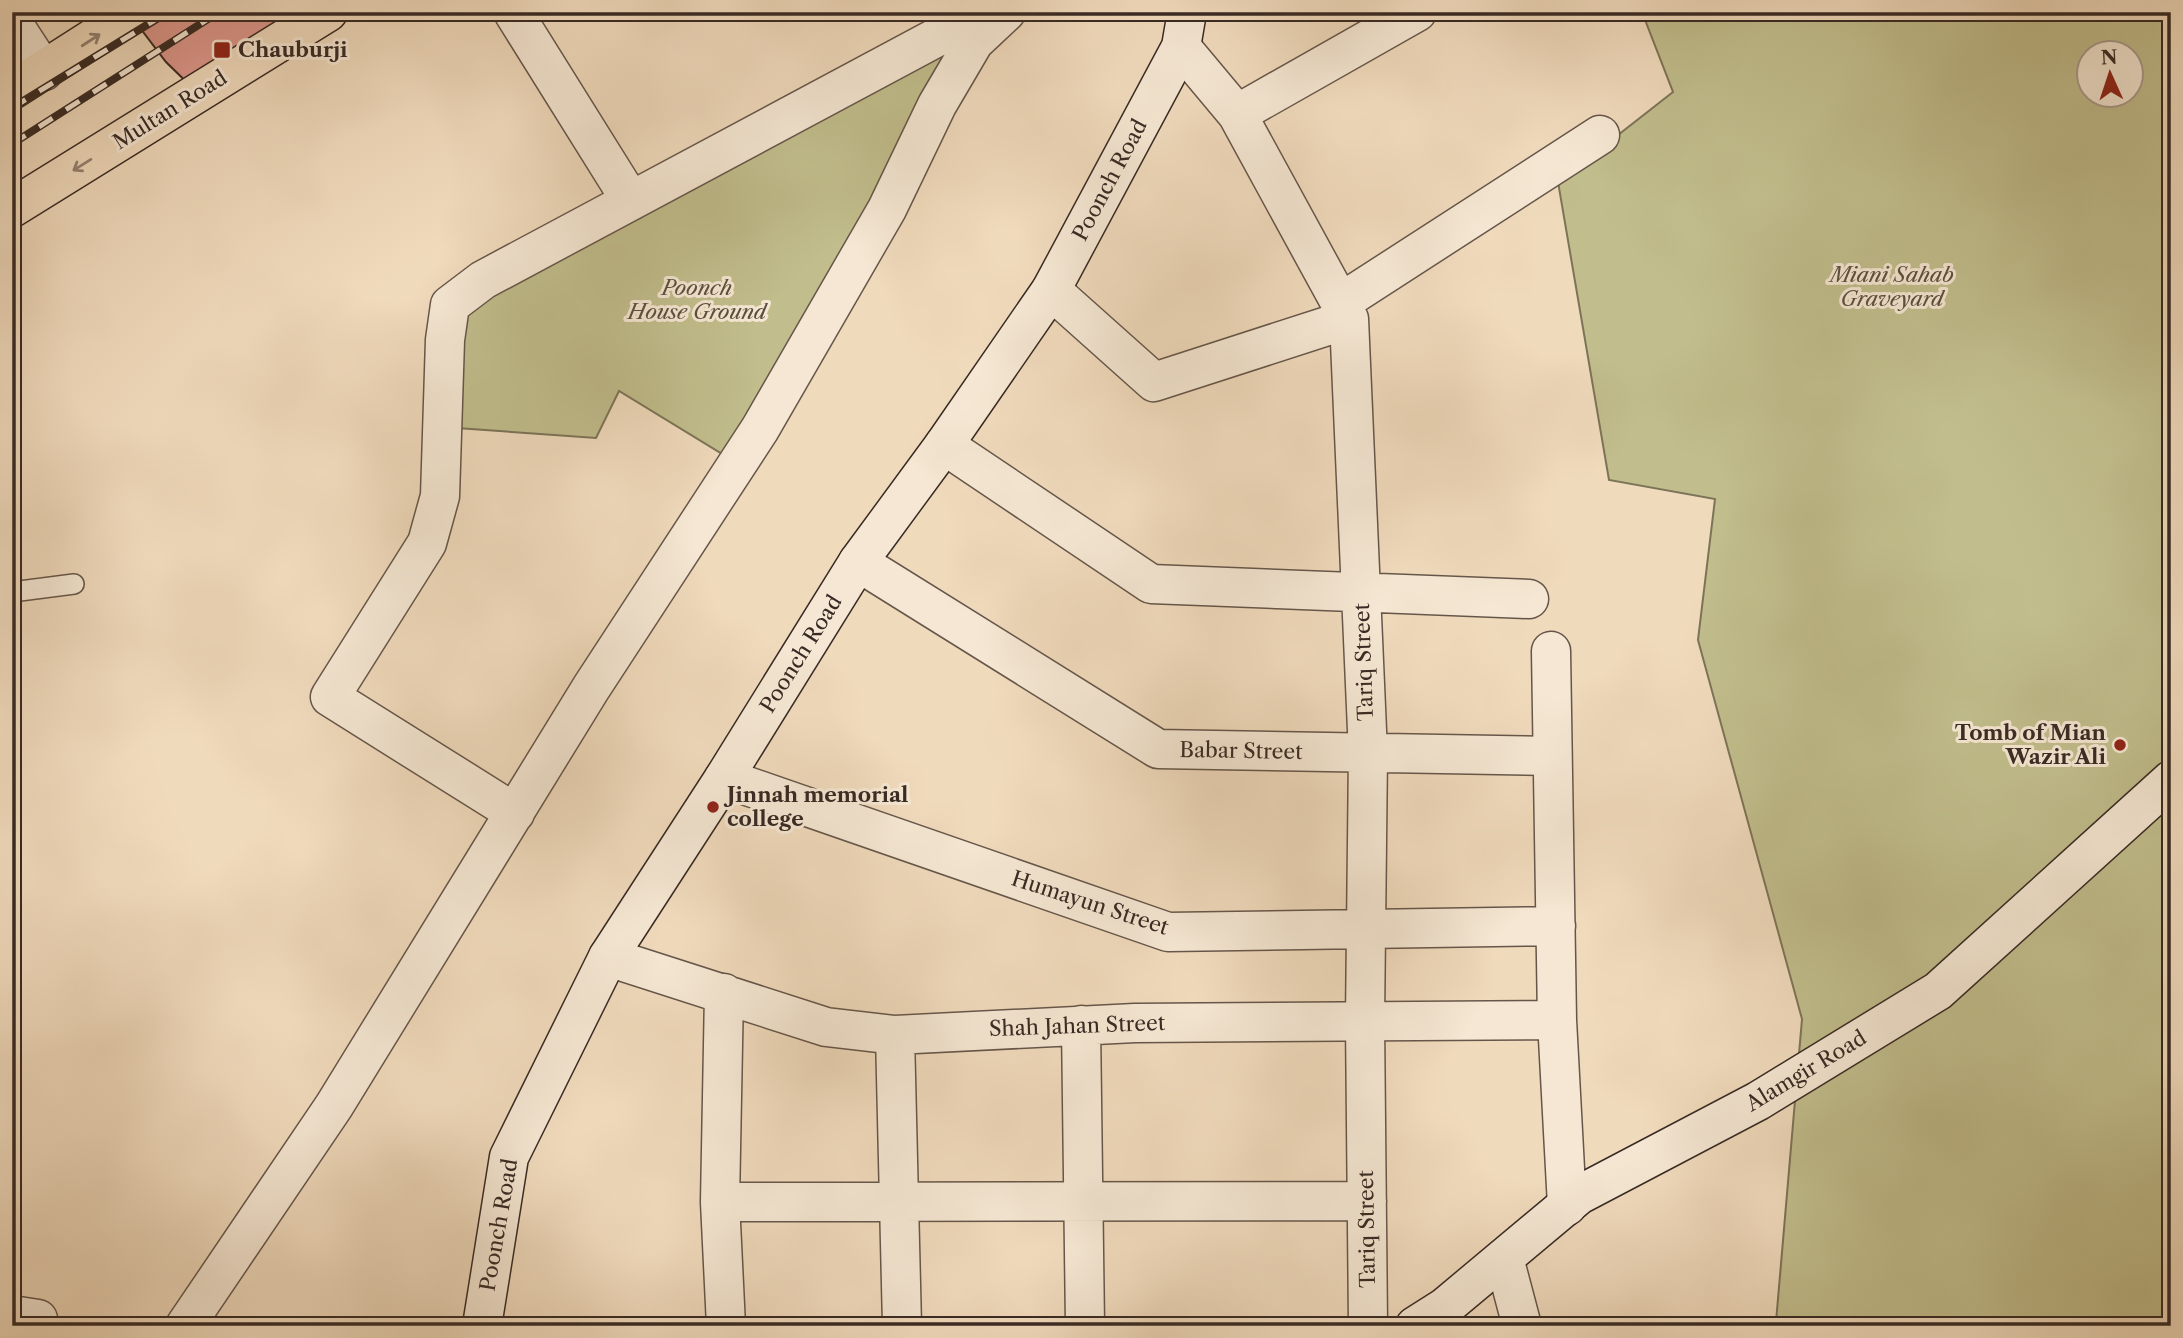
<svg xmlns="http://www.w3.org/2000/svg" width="2183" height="1338" font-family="'Libre Caslon Text',serif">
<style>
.green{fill:#c1bd8c;stroke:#7c7458;stroke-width:2;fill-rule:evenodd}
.building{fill:#de988d;stroke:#382a24;stroke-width:2}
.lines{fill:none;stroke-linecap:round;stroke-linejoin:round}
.lane-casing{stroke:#66564a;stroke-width:22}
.street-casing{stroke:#66564a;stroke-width:41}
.secondary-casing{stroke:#382a24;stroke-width:41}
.primary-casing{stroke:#382a24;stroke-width:41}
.lane{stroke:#f5e7d3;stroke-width:19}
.street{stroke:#f5e7d3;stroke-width:38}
.secondary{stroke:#f5e7d3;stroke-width:38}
.primary{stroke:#f0dabc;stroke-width:38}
.rail-casing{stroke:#382a24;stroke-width:8}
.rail{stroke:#f5e7d3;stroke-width:5;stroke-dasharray:16;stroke-linecap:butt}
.oneway{stroke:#948270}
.poi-dot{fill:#8f2418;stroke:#f5e7d3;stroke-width:2.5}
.labels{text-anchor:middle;stroke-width:6;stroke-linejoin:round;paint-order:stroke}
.poi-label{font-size:21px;font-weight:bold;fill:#382a24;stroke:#f5e7d3;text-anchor:start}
.street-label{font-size:21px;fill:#382a24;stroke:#f5e7d3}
.park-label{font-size:21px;font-style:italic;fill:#5a4f3e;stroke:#f5e7d3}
</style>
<rect width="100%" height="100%" fill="#f0dabc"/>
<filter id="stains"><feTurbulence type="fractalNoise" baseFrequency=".00286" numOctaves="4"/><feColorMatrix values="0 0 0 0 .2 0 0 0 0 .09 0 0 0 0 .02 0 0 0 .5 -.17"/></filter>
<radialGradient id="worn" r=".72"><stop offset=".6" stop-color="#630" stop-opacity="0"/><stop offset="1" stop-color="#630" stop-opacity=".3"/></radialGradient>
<path class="green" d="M984,12L737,463L619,391L596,438L443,427L450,305Z
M1642,12H2171V1326H1768L1776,1322L1802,1019L1698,640L1715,499L1609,480L1558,182L1673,92ZM2088,52H2130V94H2088Z"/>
<path class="building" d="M128,12H351L205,100L166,62Z"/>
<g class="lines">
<g class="lane-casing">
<path id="lane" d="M12,592L74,584"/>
</g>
<g class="street-casing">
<path id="street" d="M513,12L631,201
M12,22L44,71
M1181,47L1237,114L1349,319L1368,753L1365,1021L1368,1326
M1237,114L1417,12
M1051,290L1154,382L1349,319
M1340,303L1600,135
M944,445L1151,584L1529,599
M858,562L1158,749L1552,756
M1551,651L1557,1020L1567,1206
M724,778L1168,932L1556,926
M515,813L330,697L427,543L440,496L445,340L450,305L483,280L984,12
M608,957L826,1027L895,1035L1135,1023L1557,1020
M724,993L720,1202L726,1326
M1081,1025L1085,1326
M895,1035L902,1326
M720,1202L1367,1201
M1504,1258L1522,1326
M12,1315L38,1319
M185,1326L334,1106L591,688L760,429L887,209L937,105L974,42L1006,12"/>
</g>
<g class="secondary-casing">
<path id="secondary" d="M482,1326L509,1157L608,957L724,778L858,562L944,445L1051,290L1181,47L1187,12
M1415,1326L1445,1307L1579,1195L1758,1101L1938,991L2171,780"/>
</g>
<g class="primary-casing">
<path id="primary" d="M12,90L134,12
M12,208L328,12"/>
</g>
<use href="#lane" class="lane"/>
<use href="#street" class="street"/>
<use href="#secondary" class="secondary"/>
<use href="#primary" class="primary"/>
<g class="rail-casing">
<path id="rail" d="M12,108L168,12
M12,144L219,12"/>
</g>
<use href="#rail" class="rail"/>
</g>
<defs><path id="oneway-shaft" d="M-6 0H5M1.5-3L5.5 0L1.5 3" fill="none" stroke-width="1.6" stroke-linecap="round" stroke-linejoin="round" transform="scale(1.75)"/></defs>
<g class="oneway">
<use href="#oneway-shaft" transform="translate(91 40) rotate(-33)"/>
<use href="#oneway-shaft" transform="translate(82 165) rotate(148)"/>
</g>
<g class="poi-dot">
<rect x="213" y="41" width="18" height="18" rx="3.5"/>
<circle cx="2120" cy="745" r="7"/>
<circle cx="713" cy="807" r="7"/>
</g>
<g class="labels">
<g class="poi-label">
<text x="238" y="57">Chauburji</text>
<text x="2106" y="740" text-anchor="end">Tomb of Mian<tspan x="2106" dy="24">Wazir Ali</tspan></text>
<text x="727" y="802">Jinnah memorial<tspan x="727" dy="24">college</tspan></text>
</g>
<g class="street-label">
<text transform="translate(170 110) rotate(-32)" y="7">Multan Road</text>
<text transform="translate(1110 180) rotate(-62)" y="7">Poonch Road</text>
<text transform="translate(801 654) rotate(-58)" y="7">Poonch Road</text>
<text transform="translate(1364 662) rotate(-92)" y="7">Tariq Street</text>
<text transform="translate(1241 751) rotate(1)" y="7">Babar Street</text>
<text transform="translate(1090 903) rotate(18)" y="7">Humayun Street</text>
<text transform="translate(1077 1026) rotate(-2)" y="7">Shah Jahan Street</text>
<text transform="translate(1806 1071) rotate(-31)" y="7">Alamgir Road</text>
<text transform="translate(499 1225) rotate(-80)" y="7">Poonch Road</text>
<text transform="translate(1367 1229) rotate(-91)" y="7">Tariq Street</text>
</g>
<g class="park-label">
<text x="1892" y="282">Miani Sahab<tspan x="1892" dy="24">Graveyard</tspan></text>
<text x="697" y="295">Poonch<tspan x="697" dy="24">House Ground</tspan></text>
</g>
</g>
<rect width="2183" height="1338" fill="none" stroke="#f0dabc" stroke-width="42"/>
<rect x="14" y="14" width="2155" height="1310" fill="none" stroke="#382a24" stroke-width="3.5"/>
<rect x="21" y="21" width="2141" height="1296" fill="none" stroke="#382a24" stroke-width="2"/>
<g transform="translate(2110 74) rotate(357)"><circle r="33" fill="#f5e7d3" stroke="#a99b8d" stroke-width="2"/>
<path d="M0-5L12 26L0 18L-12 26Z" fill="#8f2418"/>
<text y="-10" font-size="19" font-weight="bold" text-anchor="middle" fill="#382a24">N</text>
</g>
<rect width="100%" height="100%" filter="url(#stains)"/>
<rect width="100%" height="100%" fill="url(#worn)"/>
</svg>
